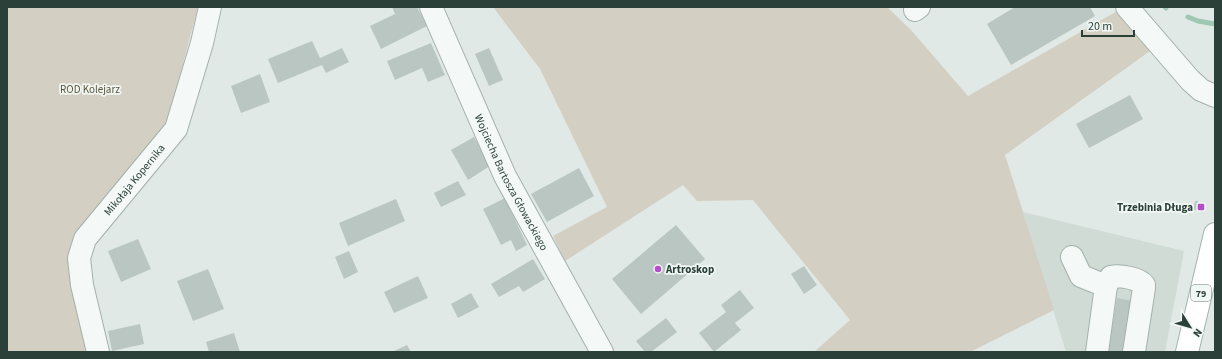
<svg xmlns="http://www.w3.org/2000/svg" width="1222" height="359" font-family="'Source Sans 3',sans-serif">
<style>
.built{fill:#d0dbd6}
.green{fill:#d3cfc3}
.lines{fill:none;stroke-linecap:round;stroke-linejoin:round}
.stream{stroke:#9ec8b3;stroke-width:5}
.building{fill:#b9c6c1}
.minor-casing{stroke:#a3b0ab;stroke-width:24}
.major-casing{stroke:#a1b4ad;stroke-width:24}
.minor{stroke:#f4f8f6;stroke-width:22}
.major{stroke:#fff;stroke-width:22}
.poi-dot{fill:#b44dc8;stroke:#f1f7f4;stroke-width:1.5}
.labels{text-anchor:middle;stroke-width:3.5;stroke-linejoin:round;paint-order:stroke}
.shield{fill:#f1f7f4;stroke:#667770;stroke-width:1}
.shield-label{font-size:10px;font-weight:bold;fill:#2a4038}
.park-label{font-size:11px;fill:#5b5438;stroke:#f1f7f4}
.street-label{font-size:11px;fill:#2a4038;stroke:#f1f7f4}
.poi-label{font-size:11px;font-weight:bold;fill:#2a4038;stroke:#f1f7f4;text-anchor:end}
</style>
<rect width="100%" height="100%" fill="#e1e9e6"/>
<path class="built" d="M1023,212L1184,251L1165,352H1066Z"/>
<path class="green" d="M7,7H198L168,120L81,235L90,352H7Z
M493,7H887L911,30L968,96L1119,10L1150,51L1005,155L1054,310L970,352H814L850,320L753,200L697,201L683,185L565,261L553,236L607,207L540,69Z"/>
<g class="lines">
<path class="stream" d="M1165,7L1166,8
M1188,17L1198,21L1215,24"/>
</g>
<path class="building" d="M392,7H417L427,26L381,49L370,26L395,14Z
M1015,7H1090L1095,16L1011,65L987,24Z
M312,41L320,58L342,48L349,62L326,73L322,65L278,83L268,59Z
M431,43L445,75L428,82L422,68L395,80L387,61Z
M489,48L503,80L489,86L475,54Z
M260,74L270,102L241,113L231,86Z
M1130,95L1143,119L1089,148L1076,124Z
M474,137L490,166L468,180L451,150Z
M579,168L594,196L547,222L531,194Z
M458,181L466,195L441,207L434,193Z
M505,198L527,245L516,251L511,240L501,245L483,209Z
M396,199L405,221L348,246L339,223Z
M1195,201H1198L1197,210H1193Z
M676,225L705,259L641,314L612,279Z
M138,239L151,269L121,282L108,251Z
M349,251L358,272L344,279L335,257Z
M533,259L545,279L523,292L519,286L499,297L491,284Z
M804,266L817,285L804,294L791,274Z
M208,269L224,309L193,321L177,281Z
M418,276L428,298L394,313L384,292Z
M740,290L754,308L735,323L741,330L714,352L699,333L726,312L721,305Z
M471,293L479,307L458,318L451,304Z
M1117,298L1133,301L1124,352H1108Z
M666,318L677,332L651,352H645L636,341Z
M140,324L144,344L112,351L108,331Z
M234,333L240,352H209L206,342Z
M407,345L411,352H392Z"/>
<g class="lines">
<g class="minor-casing">
<g id="minor">
<path id="s1" d="M431,7L505,176L602,352"/>
<path d="M1127,7L1190,80L1201,90L1215,96"/>
<path d="M915,10L919,7"/>
<path d="M1072,257L1081,276L1106,286"/>
<path id="s2" d="M98,352L82,285L79,258L85,239L176,129L202,43L210,7"/>
<path d="M1097,352L1106,286L1111,277C1119,275 1139,278 1144,285V288L1134,352"/>
</g>
</g>
<g class="major-casing">
<path id="major" d="M1187,352L1215,234"/>
</g>
<use href="#minor" class="minor"/>
<use href="#major" class="major"/>
</g>
<g class="poi-dot">
<rect x="1197" y="203" width="8" height="8" rx="2"/>
<circle cx="658" cy="269" r="4"/>
</g>
<g class="labels">
<rect class="shield" x="1191" y="285" width="20" height="16" rx="3"/>
<g class="shield-label">
<text x="1201" y="297">79</text>
</g>
<g class="park-label">
<text x="90" y="93">ROD Kolejarz</text>
</g>
<g class="street-label">
<text dy="4" stroke="none"><textPath href="#s2" startOffset="193">Mikołaja Kopernika</textPath></text>
<text dy="4" stroke="none"><textPath href="#s1" startOffset="193">Wojciecha Bartosza Głowackiego</textPath></text>
</g>
<g class="poi-label">
<text x="1193" y="211">Trzebinia Długa</text>
<text x="666" y="273" text-anchor="start">Artroskop</text>
</g>
</g>
<rect width="1222" height="359" fill="none" stroke="#2a4038" stroke-width="16"/>
<g transform="translate(1190 327) rotate(127)" stroke="#f1f7f4" stroke-width="3" paint-order="stroke">
<path d="M0-3L7 15L0 10L-7 15Z" fill="#2a4038"/>
<text y="-6" font-size="11" font-weight="bold" text-anchor="middle" fill="#2a4038">N</text>
</g>
<path d="M1082 30v6h52v-6" fill="none" stroke="#2a4038" stroke-width="2"/>
<text x="1088" y="30" font-size="12" fill="#2a4038" stroke="#f1f7f4" stroke-width="3" paint-order="stroke">20 m</text>
</svg>
